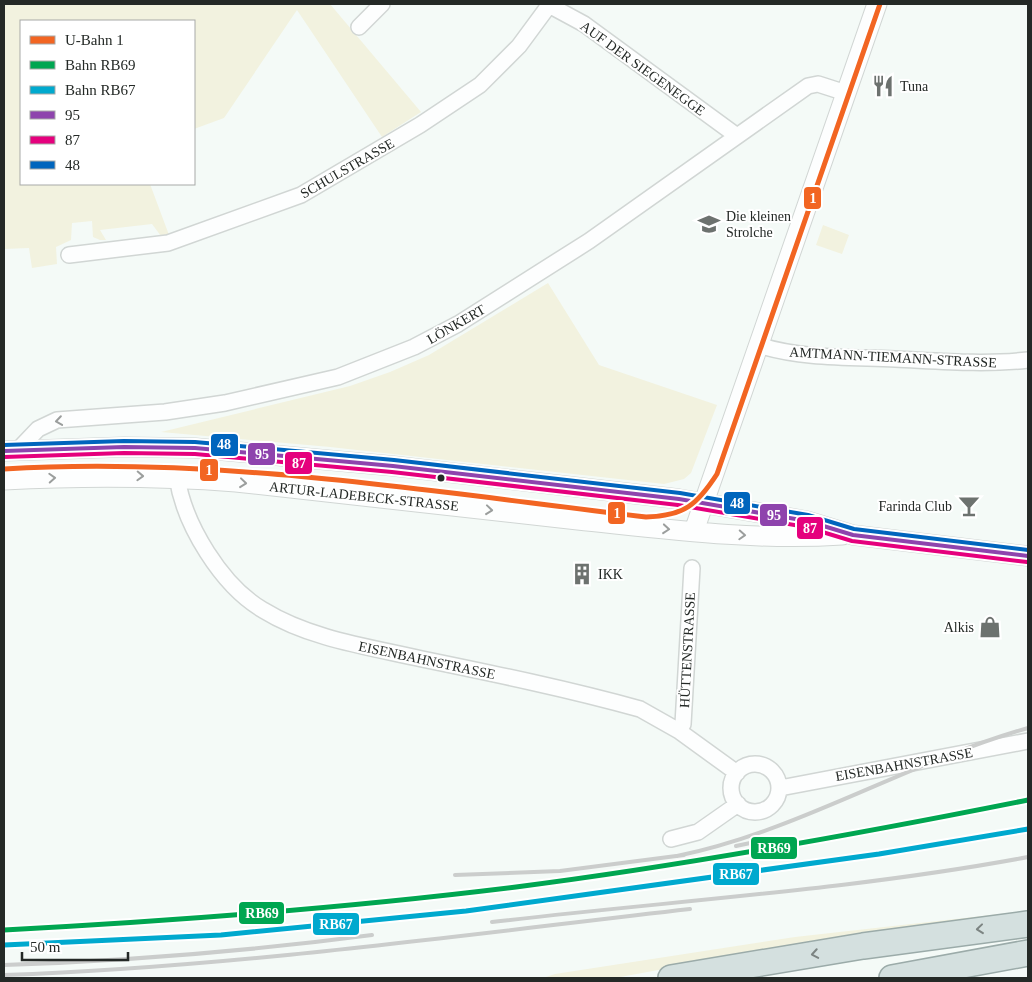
<svg xmlns="http://www.w3.org/2000/svg" width="1032" height="982" font-family="Georgia,serif">
<style>
.green{fill:#f2f2df}
.lines{fill:none;stroke-linecap:round;stroke-linejoin:round}
.minor-casing{stroke:#d1d6d4;stroke-width:18}
.tertiary-casing{stroke:#d1d6d4;stroke-width:21}
.trunk-casing{stroke:#9baba9;stroke-width:28}
.minor{stroke:#fdfefe;stroke-width:15}
.tertiary{stroke:#fdfefe;stroke-width:19}
.trunk{stroke:#d4e0df;stroke-width:25}
.rail{stroke:#cbcdcc;stroke-width:4}
.bus-1-casing{stroke:#fff;stroke-width:8}
.bus-2-casing{stroke:#fff;stroke-width:8}
.bus-3-casing{stroke:#fff;stroke-width:8}
.bus-1{stroke:#8e44ad;stroke-width:4}
.bus-2{stroke:#e5007d;stroke-width:4}
.bus-3{stroke:#0065bd;stroke-width:4}
.rail-1-casing{stroke:#fff;stroke-width:9}
.rail-2-casing{stroke:#fff;stroke-width:9}
.rail-1{stroke:#00a651;stroke-width:5}
.rail-2{stroke:#00a9ce;stroke-width:5}
.metro-1-casing{stroke:#fff;stroke-width:9}
.metro-1{stroke:#f26522;stroke-width:5}
.oneway{stroke:#9b9e9d}
.oneway2{stroke:#7c8482}
.bus-dot{fill:#242926;stroke:#fff;stroke-width:2}
.labels{text-anchor:middle;stroke-width:4;stroke-linejoin:round;paint-order:stroke}
.street-label{font-size:14px;fill:#242926;stroke:#fff}
.poi-label{font-size:14px;fill:#242926;stroke:#fff;text-anchor:start}
.line-badge{stroke:#fff;stroke-width:2}
.badge-label{font-size:14px;text-anchor:middle;font-weight:bold;fill:#fff}
</style>
<rect width="100%" height="100%" fill="#f4faf7"/>
<path class="green" d="M4,4H330L421,112L382,137L297,10L224,118L194,129V21H21V184H150L169,235L161,236L152,224L100,230L106,240H100L93,237L92,221L72,223L71,240L56,247L57,264L32,268L29,248L4,249Z
M823,225L849,235L842,254L816,245Z
M548,283L599,365L717,405L691,473L684,479L664,484L330,447L161,432L350,386L390,372L429,355Z
M1028,911V916L707,961L615,978H543L555,974L795,937Z"/>
<g class="lines">
<g class="minor-casing">
<path id="minor" d="M547,4L584,24L737,136
M359,27L382,4
M69,255L168,243L301,195L420,125L480,85L519,46L550,4
M758,345C802,359 849,357 895,359C939,361 984,365 1028,360
M18,450L38,429L57,420L165,412L225,403L338,377L414,347L458,324L589,241L808,86L818,84L846,93
M177,477C184,525 222,586 263,610C310,639 369,647 422,659C495,674 568,689 640,709L679,731L737,773
M679,731L683,724L692,568
M731 788a24 24 0 1 1 48 0a24 24 0 1 1-48 0Z
M780,788L1028,741
M671,839L698,832L738,804"/>
</g>
<g class="tertiary-casing">
<path id="tertiary" d="M4,451L124,447L195,448L393,466L679,499L807,521L853,535L1028,556
M4,480C84,476 156,476 236,482C350,495 464,508 578,520C665,529 754,541 842,535
M694,531L877,4"/>
</g>
<g class="trunk-casing">
<path id="trunk" d="M671,978L863,946L1028,924
M892,978L1028,953"/>
</g>
<use href="#minor" class="minor"/>
<use href="#tertiary" class="tertiary"/>
<use href="#trunk" class="trunk"/>
<path class="rail" d="M736,846L755,842
M677,856C799,831 908,762 1028,728
M455,875L560,871L684,855
M492,922C670,901 852,890 1028,857
M4,965C127,961 250,951 372,935
M4,975C233,967 462,935 690,909"/>
<g class="bus-1-casing">
<path id="bus-1" d="M4,451L124,447L195,448L393,466L679,499L807,521L853,535L1028,556"/>
</g>
<g class="bus-2-casing">
<path id="bus-2" d="M4,457L124,453L195,454L392,472L678,505L806,527L852,541L1027,562"/>
</g>
<g class="bus-3-casing">
<path id="bus-3" d="M4,445L124,441L195,442L394,460L680,493L808,515L854,529L1028,550"/>
</g>
<use href="#bus-1" class="bus-1"/>
<use href="#bus-2" class="bus-2"/>
<use href="#bus-3" class="bus-3"/>
<g class="rail-1-casing">
<path id="rail-1" d="M4,930C175,921 346,908 516,887C688,865 858,834 1028,800"/>
</g>
<g class="rail-2-casing">
<path id="rail-2" d="M4,945L221,935L466,911L879,854L1028,829"/>
</g>
<use href="#rail-1" class="rail-1"/>
<use href="#rail-2" class="rail-2"/>
<g class="metro-1-casing">
<path id="metro-1" d="M4,469C219,456 433,492 646,517C684,516 697,505 717,474L880,4"/>
</g>
<use href="#metro-1" class="metro-1"/>
</g>
<defs><path id="oneway-chevron" d="M-2-3.5L2.5 0L-2 3.5" fill="none" stroke-width="1.6" stroke-linecap="round" stroke-linejoin="round" transform="scale(1.25)"/></defs>
<g class="oneway">
<use href="#oneway-chevron" transform="translate(59 421) rotate(172)"/>
<use href="#oneway-chevron" transform="translate(140 476) rotate(2)"/>
<use href="#oneway-chevron" transform="translate(52 478) rotate(-3)"/>
<use href="#oneway-chevron" transform="translate(243 483) rotate(6)"/>
<use href="#oneway-chevron" transform="translate(489 510) rotate(6)"/>
<use href="#oneway-chevron" transform="translate(666 529) rotate(5)"/>
<use href="#oneway-chevron" transform="translate(742 535) rotate(3)"/>
</g>
<g class="oneway2">
<use href="#oneway-chevron" transform="translate(980 929) rotate(174)"/>
<use href="#oneway-chevron" transform="translate(815 954) rotate(170)"/>
</g>
<defs>
<g id="restaurant-bare" transform="scale(1.725)"><path d="M-5-6h1v4h1v-4h1v4h1v-4h1v5L-1.5 .5V6h-2V.5L-5-1ZM5-6V6H3V1.5H1.5Q1.5-4 5-6Z" fill="#6d726f" stroke="#fff" stroke-width="2.5" paint-order="stroke"/></g>
<g id="school-bare" transform="scale(1.725)"><path d="M0-5L7-2L0 1L-7-2ZM-4 1L0 2.5L4 1V4Q0 6-4 4Z" fill="#6d726f" stroke="#fff" stroke-width="2.5" paint-order="stroke"/></g>
<g id="bar-bare" transform="scale(1.725)"><path d="M-6-5H6L.8 .8V4.5H3.5V6h-7V4.5H-.8V.8Z" fill="#6d726f" stroke="#fff" stroke-width="2.5" paint-order="stroke"/></g>
<g id="building-bare" transform="scale(1.725)"><path d="M-4-6H4V6H1V3H-1V6H-4ZM-2.5-4.3h1.7v1.8h-1.7ZM.8-4.3h1.7v1.8H.8ZM-2.5-1h1.7V.8h-1.7ZM.8-1h1.7V.8H.8Z" fill="#6d726f" stroke="#fff" stroke-width="2.5" paint-order="stroke"/></g>
<g id="shop-bare" transform="scale(1.725)"><path d="M-5-2.5h2.3a2.7 3.5 0 0 1 5.4 0H5L5.5 6h-11ZM-1.5-2.5h3a1.5 2.3 0 0 0-3 0Z" fill="#6d726f" stroke="#fff" stroke-width="2.5" paint-order="stroke"/></g>
</defs>
<g fill-rule="evenodd">
<use href="#restaurant-bare" x="883" y="86"/>
<use href="#school-bare" x="709" y="224"/>
<use href="#bar-bare" x="969" y="506"/>
<use href="#building-bare" x="582" y="574"/>
<use href="#shop-bare" x="990" y="627"/>
</g>
<circle class="bus-dot" cx="441" cy="478" r="4.5"/>
<g class="labels">
<g class="street-label">
<text transform="translate(643 68) rotate(36)" y="5">AUF DER SIEGENEGGE</text>
<text transform="translate(347 168) rotate(-30)" y="5">SCHULSTRASSE</text>
<text transform="translate(456 324) rotate(-30)" y="5">LÖNKERT</text>
<text transform="translate(893 357) rotate(3)" y="5">AMTMANN-TIEMANN-STRASSE</text>
<text transform="translate(364 496) rotate(6)" y="5">ARTUR-LADEBECK-STRASSE</text>
<text transform="translate(687 650) rotate(-87)" y="5">HÜTTENSTRASSE</text>
<text transform="translate(427 660) rotate(12)" y="5">EISENBAHNSTRASSE</text>
<text transform="translate(904 764) rotate(-10)" y="5">EISENBAHNSTRASSE</text>
</g>
<g class="poi-label">
<text x="900" y="91">Tuna</text>
<text x="726" y="221">Die kleinen<tspan x="726" dy="16">Strolche</tspan></text>
<text x="952" y="511" text-anchor="end">Farinda Club</text>
<text x="598" y="579">IKK</text>
<text x="974" y="632" text-anchor="end">Alkis</text>
</g>
</g>
<g class="line-badge">
<rect x="803" y="186" width="19" height="24" rx="5" fill="#f26522"/>
<rect x="210" y="433" width="29" height="24" rx="5" fill="#0065bd"/>
<rect x="247" y="442" width="29" height="24" rx="5" fill="#8e44ad"/>
<rect x="284" y="451" width="29" height="24" rx="5" fill="#e5007d"/>
<rect x="199" y="458" width="20" height="24" rx="5" fill="#f26522"/>
<rect x="723" y="491" width="28" height="24" rx="5" fill="#0065bd"/>
<rect x="607" y="501" width="19" height="24" rx="5" fill="#f26522"/>
<rect x="759" y="503" width="29" height="24" rx="5" fill="#8e44ad"/>
<rect x="796" y="516" width="28" height="24" rx="5" fill="#e5007d"/>
<rect x="750" y="836" width="48" height="24" rx="5" fill="#00a651"/>
<rect x="712" y="862" width="48" height="24" rx="5" fill="#00a9ce"/>
<rect x="238" y="901" width="47" height="24" rx="5" fill="#00a651"/>
<rect x="312" y="912" width="48" height="24" rx="5" fill="#00a9ce"/>
</g>
<g class="badge-label">
<text x="813" y="203">1</text>
<text x="224" y="449">48</text>
<text x="262" y="459">95</text>
<text x="299" y="468">87</text>
<text x="209" y="475">1</text>
<text x="737" y="508">48</text>
<text x="617" y="518">1</text>
<text x="774" y="520">95</text>
<text x="810" y="533">87</text>
<text x="774" y="853">RB69</text>
<text x="736" y="879">RB67</text>
<text x="262" y="918">RB69</text>
<text x="336" y="929">RB67</text>
</g>
<rect width="1032" height="982" fill="none" stroke="#242926" stroke-width="10"/>
<rect x="20" y="20" width="175" height="165" fill="#ffffff" stroke="#a7a9a8"/>
<rect x="30" y="36" width="25" height="8" fill="#f26522" stroke="#a7a9a8"/>
<text x="65" y="45" font-size="15" fill="#242926">U-Bahn 1</text>
<rect x="30" y="61" width="25" height="8" fill="#00a651" stroke="#a7a9a8"/>
<text x="65" y="70" font-size="15" fill="#242926">Bahn RB69</text>
<rect x="30" y="86" width="25" height="8" fill="#00a9ce" stroke="#a7a9a8"/>
<text x="65" y="95" font-size="15" fill="#242926">Bahn RB67</text>
<rect x="30" y="111" width="25" height="8" fill="#8e44ad" stroke="#a7a9a8"/>
<text x="65" y="120" font-size="15" fill="#242926">95</text>
<rect x="30" y="136" width="25" height="8" fill="#e5007d" stroke="#a7a9a8"/>
<text x="65" y="145" font-size="15" fill="#242926">87</text>
<rect x="30" y="161" width="25" height="8" fill="#0065bd" stroke="#a7a9a8"/>
<text x="65" y="170" font-size="15" fill="#242926">48</text>
<path d="M22 952v8h106v-8" fill="none" stroke="#242926" stroke-width="2.5"/>
<text x="30" y="952" font-size="15" fill="#242926" stroke="#ffffff" stroke-width="4" paint-order="stroke">50 m</text>
</svg>
